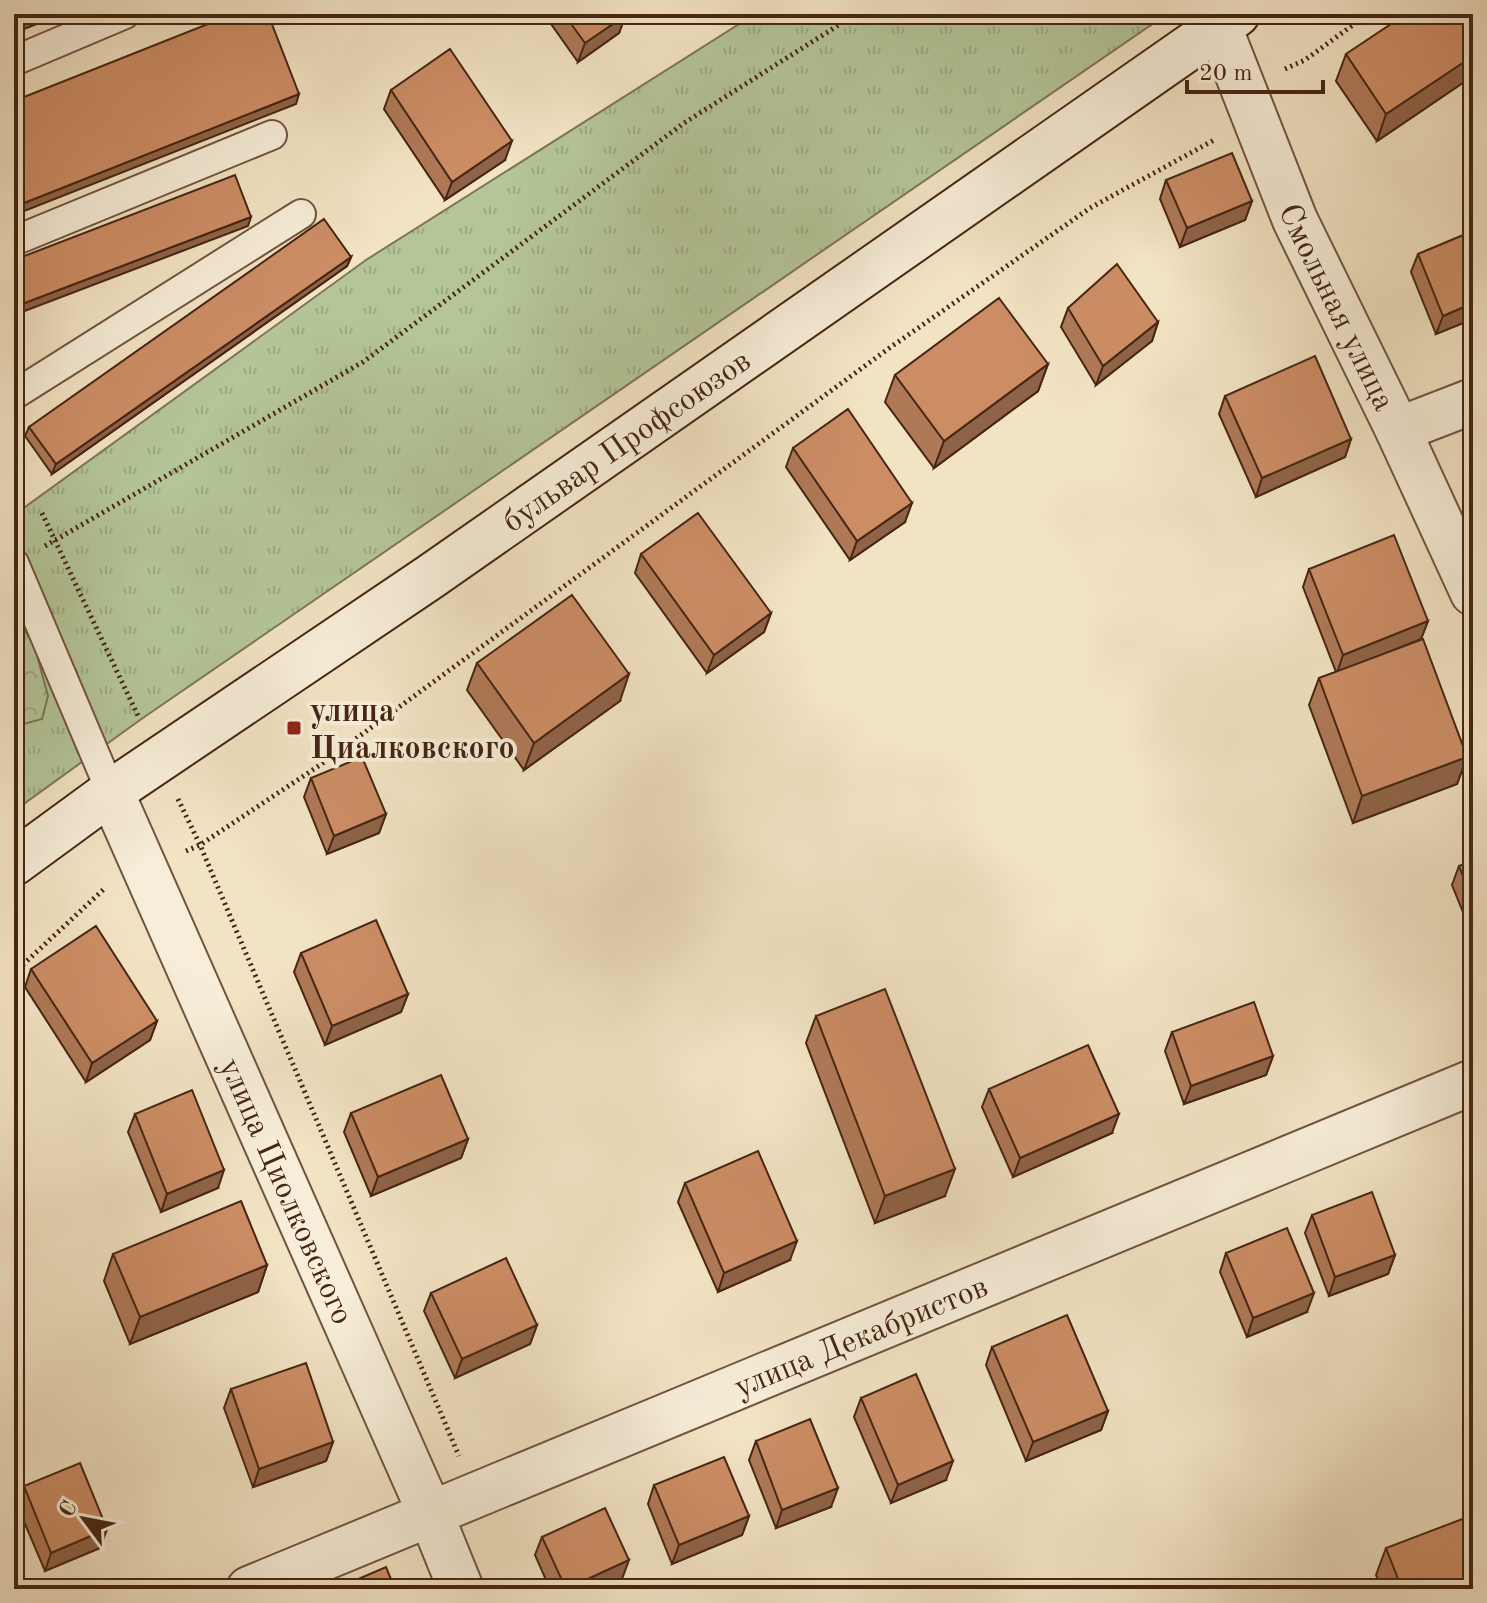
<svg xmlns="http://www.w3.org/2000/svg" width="1487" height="1603" font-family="'Old Standard TT',serif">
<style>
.grass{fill:url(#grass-tufts);stroke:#7d7556;stroke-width:2}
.forest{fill:url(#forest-crowns);stroke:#7d7556;stroke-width:2}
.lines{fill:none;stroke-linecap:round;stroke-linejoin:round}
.service-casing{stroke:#71543f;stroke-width:32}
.minor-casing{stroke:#71543f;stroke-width:48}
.secondary-casing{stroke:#462513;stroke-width:48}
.path{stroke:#462513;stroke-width:5;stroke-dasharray:2 4;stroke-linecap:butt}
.service{stroke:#f7edd8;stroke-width:28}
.minor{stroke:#f7edd8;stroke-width:44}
.secondary{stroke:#f7edd8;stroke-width:44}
.wall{fill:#af7957;stroke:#462513;stroke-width:2}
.shaded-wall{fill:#8f6347;stroke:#462513;stroke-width:2}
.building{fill:#cc8d65;stroke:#462513;stroke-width:2}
.poi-dot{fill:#8f2418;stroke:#f7edd8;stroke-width:3}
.labels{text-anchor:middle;stroke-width:8;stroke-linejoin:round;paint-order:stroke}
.street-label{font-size:32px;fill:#462513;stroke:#f7edd8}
.poi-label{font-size:32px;font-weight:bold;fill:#462513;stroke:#f7edd8;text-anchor:start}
</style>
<defs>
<pattern id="grass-tufts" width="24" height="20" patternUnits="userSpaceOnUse" patternTransform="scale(2)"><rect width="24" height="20" fill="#b4c598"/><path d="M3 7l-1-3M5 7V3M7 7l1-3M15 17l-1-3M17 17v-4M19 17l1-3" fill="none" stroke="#9ca982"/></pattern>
<pattern id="forest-crowns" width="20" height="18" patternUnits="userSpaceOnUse" patternTransform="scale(2)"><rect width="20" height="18" fill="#b4c598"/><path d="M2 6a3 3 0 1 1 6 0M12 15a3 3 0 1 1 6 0" fill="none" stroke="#9ca982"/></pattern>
</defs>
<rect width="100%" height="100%" fill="#f2e3c3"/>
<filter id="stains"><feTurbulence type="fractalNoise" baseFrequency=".0025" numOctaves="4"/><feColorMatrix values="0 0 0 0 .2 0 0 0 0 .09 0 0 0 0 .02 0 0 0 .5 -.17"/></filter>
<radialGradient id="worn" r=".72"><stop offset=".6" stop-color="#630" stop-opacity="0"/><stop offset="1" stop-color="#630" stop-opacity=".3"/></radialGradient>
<path class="grass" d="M755,14H1167L140,720L14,811V515L366,260Z"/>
<path class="forest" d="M14,616L34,644L48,696L42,719L20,725L14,723Z"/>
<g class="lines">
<g class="service-casing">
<path id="service" d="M14,61L125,14
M14,241L272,135
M14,395L301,214
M14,563L111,792"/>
</g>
<g class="minor-casing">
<g id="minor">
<path id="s1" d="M1214,14L1295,220L1398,430L1473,593"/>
<path d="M1398,430L1473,401"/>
<path id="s2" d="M111,792L431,1515L461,1589"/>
<path id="s3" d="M249,1589L1473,1082"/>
</g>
</g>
<g class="secondary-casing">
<g id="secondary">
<path id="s4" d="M14,863L111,792L430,577L1237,14"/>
</g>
</g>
<path class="path" d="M1285,69L1305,60L1368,14
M42,513L139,718
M45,546L363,362L684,123L856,14
M178,799L200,845L459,1456
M186,851L200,845L320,765L888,349L1090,208L1216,139
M14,973L104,889"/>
<use href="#service" class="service"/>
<use href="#minor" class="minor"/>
<use href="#secondary" class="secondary"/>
</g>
<path class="wall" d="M544,14H625L619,33L578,62Z
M1473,14V76L1377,141L1336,81L1346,54Z
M391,90L505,160L445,200L384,109Z
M1166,180L1252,201L1245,220L1180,247L1160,199Z
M1473,231V319L1436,334L1411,272L1418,254Z
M351,257L347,266L52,474L25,436L29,427Z
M1068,308L1158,322L1152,341L1096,385L1061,327Z
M1048,364L1038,391L934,468L885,402L895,375Z
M1225,396L1351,439L1345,457L1256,497L1219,414Z
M793,448L905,522L850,560L786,467Z
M641,554L771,613L764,632L707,673L635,573Z
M1309,569L1428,621L1421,639L1467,757L1457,784L1353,823L1309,705L1319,678L1336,672L1303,587Z
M477,663L620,701L524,770L467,690Z
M311,778L386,814L379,833L327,854L304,797Z
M1473,861V937L1452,885L1459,866Z
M301,953L408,994L401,1012L325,1045L294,972Z
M31,969L157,1021L150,1040L86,1082L25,987Z
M816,1016L945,1196L875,1223L806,1043Z
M1172,1032L1273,1056L1266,1075L1184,1104L1165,1051Z
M989,1089L1112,1133L1013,1177L982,1107Z
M351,1113L468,1139L461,1158L371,1196L344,1132Z
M135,1114L218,1188L161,1212L128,1132Z
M685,1183L790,1260L718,1292L678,1202Z
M1312,1215L1395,1255L1388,1274L1329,1296L1305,1233Z
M1226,1253L1307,1312L1247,1337L1220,1272Z
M113,1254L267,1265L258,1292L130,1344L104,1281Z
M431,1293L537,1325L530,1344L455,1378L424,1311Z
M992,1347L1108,1411L1101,1430L1026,1461L986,1365Z
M231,1389L333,1442L326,1461L253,1487L224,1408Z
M861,1398L946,1480L891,1503L854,1417Z
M756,1441L831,1507L776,1528L749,1460Z
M654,1485L749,1516L742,1535L672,1564L648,1504Z
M24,1486L107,1529L100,1548L45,1571L17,1505Z
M542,1537L622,1579L600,1589H550L535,1555Z
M1386,1548L1473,1589H1382L1376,1575Z"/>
<path class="shaded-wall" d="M41,14H62L14,33V25Z
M626,15L619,33L578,62L585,43Z
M1473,56V76L1377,141L1386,114Z
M299,94L296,104L14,215V207Z
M512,141L505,160L445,200L452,182Z
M1252,201L1245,220L1180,247L1187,228Z
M251,217L248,226L14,315V307Z
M351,257L347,266L52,474L56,464Z
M1473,303V319L1436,334L1443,316Z
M1158,322L1152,341L1096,385L1103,366Z
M1048,364L1038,391L934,468L944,441Z
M1351,439L1345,457L1256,497L1262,478Z
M912,503L905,522L850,560L857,541Z
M771,613L764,632L707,673L714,655Z
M1428,621L1421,639L1337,673L1343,655Z
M629,674L620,701L524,770L534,743Z
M1467,757L1457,784L1353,823L1362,796Z
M386,814L379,833L327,854L334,836Z
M408,994L401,1012L325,1045L332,1026Z
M157,1021L150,1040L86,1082L92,1063Z
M1273,1056L1266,1075L1184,1104L1191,1086Z
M1119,1114L1112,1133L1013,1177L1020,1158Z
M468,1139L461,1158L371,1196L378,1177Z
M955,1169L945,1196L875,1223L885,1196Z
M224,1170L218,1188L161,1212L167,1194Z
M797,1241L790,1260L718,1292L724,1273Z
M1395,1255L1388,1274L1329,1296L1335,1277Z
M267,1265L258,1292L130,1344L140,1317Z
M1314,1293L1307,1312L1247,1337L1253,1318Z
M537,1325L530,1344L455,1378L462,1359Z
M1108,1411L1101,1430L1026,1461L1033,1442Z
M333,1442L326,1461L253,1487L259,1469Z
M953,1461L946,1480L891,1503L898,1485Z
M838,1488L831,1507L776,1528L782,1510Z
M749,1516L742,1535L672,1564L679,1545Z
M107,1529L100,1548L45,1571L51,1553Z
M629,1560L622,1579L600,1589H565Z
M1473,1579V1589H1458L1460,1584Z"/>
<path class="building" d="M14,14H41L14,25Z
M233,14H268L299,94L14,207V101Z
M564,14H625L626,15L585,43Z
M1406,14H1473V56L1386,114L1346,54Z
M450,49L512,141L452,182L391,90Z
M1232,153L1252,201L1187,228L1166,180Z
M235,175L251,217L14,307V260Z
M324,219L351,257L56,464L29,427Z
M1473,231V303L1443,316L1418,254Z
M1117,264L1158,322L1103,366L1068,308Z
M999,298L1048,364L944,441L895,375Z
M1315,356L1351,439L1262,478L1225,396Z
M848,409L912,503L857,541L793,448Z
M698,513L771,613L714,655L641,554Z
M1394,535L1428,621L1343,655L1309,569Z
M572,595L629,674L534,743L477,663Z
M1423,639L1467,757L1362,796L1319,678Z
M362,757L386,814L334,836L311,778Z
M1473,861V901L1459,866Z
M376,920L408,994L332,1026L301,953Z
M96,926L157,1021L92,1063L31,969Z
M885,989L955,1169L885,1196L816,1016Z
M1254,1002L1273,1056L1191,1086L1172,1032Z
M1088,1045L1119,1114L1020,1158L989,1089Z
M441,1075L468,1139L378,1177L351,1113Z
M192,1090L224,1170L167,1194L135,1114Z
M758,1151L797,1241L724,1273L685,1183Z
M1372,1192L1395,1255L1335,1277L1312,1215Z
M241,1201L267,1265L140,1317L113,1254Z
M1287,1228L1314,1293L1253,1318L1226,1253Z
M506,1258L537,1325L462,1359L431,1293Z
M1067,1315L1108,1411L1033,1442L992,1347Z
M306,1363L333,1442L259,1469L231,1389Z
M916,1374L953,1461L898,1485L861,1398Z
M810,1419L838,1488L782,1510L756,1441Z
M724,1457L749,1516L679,1545L654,1485Z
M80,1463L107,1529L51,1553L24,1486Z
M605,1508L629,1560L566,1589L542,1537Z
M1473,1515V1579L1460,1584L1462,1589H1402L1386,1548Z
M386,1567L395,1589H335Z"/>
<rect class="poi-dot" x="286" y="720" width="16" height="16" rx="4"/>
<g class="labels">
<g class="street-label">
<text dy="11" stroke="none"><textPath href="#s1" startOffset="318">Смольная улица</textPath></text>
<text dy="11" stroke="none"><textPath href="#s4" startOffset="744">бульвар Профсоюзов</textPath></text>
<text dy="11" stroke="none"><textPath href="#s2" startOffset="436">улица Циолковского</textPath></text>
<text dy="11" stroke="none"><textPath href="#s3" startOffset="662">улица Декабристов</textPath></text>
</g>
<g class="poi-label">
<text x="310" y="721">улица<tspan x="310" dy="37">Циалковского</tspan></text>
</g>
</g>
<rect width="1487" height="1603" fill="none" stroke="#f2e3c3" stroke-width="48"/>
<rect x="16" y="16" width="1455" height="1571" fill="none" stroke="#462513" stroke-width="4"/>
<rect x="24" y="24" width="1439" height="1555" fill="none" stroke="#462513" stroke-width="2"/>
<g transform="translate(84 1519) rotate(302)" stroke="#f7edd8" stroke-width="6" paint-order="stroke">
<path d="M0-6L14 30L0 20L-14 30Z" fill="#462513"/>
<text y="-12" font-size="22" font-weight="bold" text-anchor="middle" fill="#462513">С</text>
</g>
<path d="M1187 80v12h136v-12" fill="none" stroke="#462513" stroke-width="4"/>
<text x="1199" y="80" font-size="24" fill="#462513" stroke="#f7edd8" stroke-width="6" paint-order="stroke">20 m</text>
<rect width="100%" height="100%" filter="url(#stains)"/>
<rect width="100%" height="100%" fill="url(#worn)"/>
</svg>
